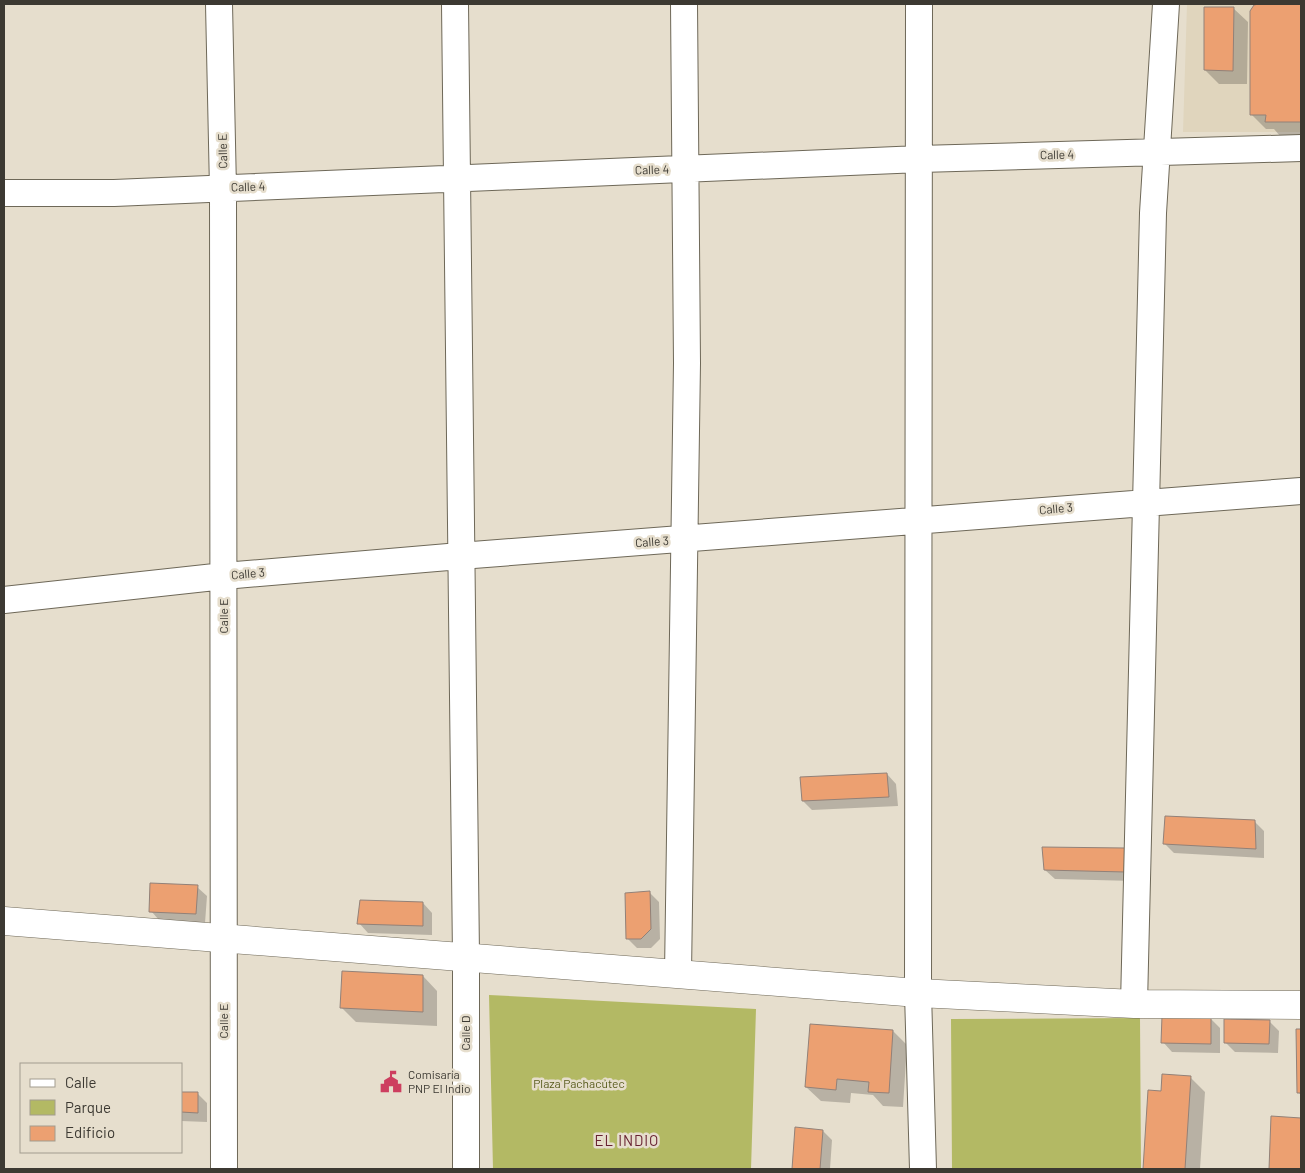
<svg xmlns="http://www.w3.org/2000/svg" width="1305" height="1173" font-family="Barlow,sans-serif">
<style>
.built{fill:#e0d5bd}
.green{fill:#b3b964}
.shadow{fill:#0003}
.building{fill:#eca071;stroke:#928178}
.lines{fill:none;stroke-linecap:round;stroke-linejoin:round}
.minor-casing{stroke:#6e6858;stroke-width:28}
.tertiary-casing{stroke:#6e6858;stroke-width:29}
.minor{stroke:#fff;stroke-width:26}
.tertiary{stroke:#fff;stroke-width:28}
.labels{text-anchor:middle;stroke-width:5;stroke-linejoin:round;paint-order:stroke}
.street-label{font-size:12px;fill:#3c3932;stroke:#e6decd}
.poi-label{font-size:12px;fill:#3c3932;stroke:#e6decd;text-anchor:start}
.park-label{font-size:12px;fill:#575a1b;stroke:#e6decd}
.quarter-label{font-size:15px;letter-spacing:1px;fill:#682231;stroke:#e6decd}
</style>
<rect width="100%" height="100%" fill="#e6decd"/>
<path class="built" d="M1187,4H1301V132H1183Z"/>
<path class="green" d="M489,995L756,1009L751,1169H493Z
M1140,1018L1141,1169H952L951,1019Z"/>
<path class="shadow" d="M1301,4V136H1280L1274,129H1266L1252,115L1279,6Z
M1233,8L1248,22L1247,84H1219L1205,70Z
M887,774L896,784L898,806L812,810L803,801Z
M1254,821L1264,831V858L1174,853L1164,843Z
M1124,849L1134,881L1055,879L1045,870Z
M197,887L207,896L205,923L160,921L151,911Z
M650,893L659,902L660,939L651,948H637L627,938Z
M423,903L432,913V935L368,933L359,923Z
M423,976L437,991V1026L356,1022L342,1008Z
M1210,1018L1220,1028V1053L1172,1052L1163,1042Z
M1269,1021L1279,1031L1278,1053L1235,1052L1225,1042Z
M1298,1030H1301V1095L1298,1092Z
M893,1031L907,1045L903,1107L883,1106L873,1095L851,1093L850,1103L821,1101L806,1087Z
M1191,1078L1205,1092L1200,1169H1144L1149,1092H1162Z
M181,1093L198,1094L207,1103V1122L181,1121Z
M1272,1117L1301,1119V1169H1270Z
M796,1129L823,1131L832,1140L830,1169H793Z"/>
<path class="building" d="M1259,4H1301V122H1265L1266,115H1250V11L1254,5Z
M1204,7H1234L1233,71L1204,70Z
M887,773L889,797L802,801L800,777Z
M1165,816L1255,820L1256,849L1163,844Z
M1042,847L1125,848V872L1044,870Z
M150,883L198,885L196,914L149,912Z
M650,891L651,929L641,939H626L625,893Z
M360,900L423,902V926L357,924Z
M342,971L423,975V1012L340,1008Z
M1162,1016L1211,1017V1044L1161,1043Z
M1224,1019L1270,1020L1269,1044L1224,1043Z
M810,1024L893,1030L889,1093L868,1092L869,1082L837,1079L836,1090L805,1087Z
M1296,1029H1301V1093H1297Z
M1162,1074L1191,1076L1185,1169H1143L1148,1090L1161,1091Z
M181,1092H198V1113L181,1112Z
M1271,1116L1301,1118V1169H1269Z
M795,1127L823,1130L820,1169H792Z"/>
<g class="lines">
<g class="minor-casing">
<path id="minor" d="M219,4L223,189L224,1169
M455,4L466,956V1169
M919,4L918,993L923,1169
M4,193H114L920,159L1301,148
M4,600L224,576L460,556L1301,491
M678,973L687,363L684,4
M1134,1004L1153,213L1166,4"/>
</g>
<g class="tertiary-casing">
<path id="tertiary" d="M4,921L918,993L1134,1004L1301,1005"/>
</g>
<use href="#minor" class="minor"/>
<use href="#tertiary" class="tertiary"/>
</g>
<defs>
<g id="civic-bare" transform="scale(1.725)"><path d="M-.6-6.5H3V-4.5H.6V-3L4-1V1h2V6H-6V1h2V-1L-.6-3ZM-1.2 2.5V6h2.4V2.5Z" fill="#cd3e5f" stroke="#e6decd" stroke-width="2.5" paint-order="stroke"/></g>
</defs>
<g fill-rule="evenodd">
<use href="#civic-bare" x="391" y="1082"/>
</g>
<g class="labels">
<g class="street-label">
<text transform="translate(223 151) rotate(-91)" y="4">Calle E</text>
<text transform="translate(1057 155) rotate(-1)" y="4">Calle 4</text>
<text transform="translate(652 170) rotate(-2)" y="4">Calle 4</text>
<text transform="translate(248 187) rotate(-2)" y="4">Calle 4</text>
<text transform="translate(1056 509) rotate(-5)" y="4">Calle 3</text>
<text transform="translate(652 542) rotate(-4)" y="4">Calle 3</text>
<text transform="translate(248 574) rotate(-5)" y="4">Calle 3</text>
<text transform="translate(224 616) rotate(-90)" y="4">Calle E</text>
<text transform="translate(224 1021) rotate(-90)" y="4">Calle E</text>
<text transform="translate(466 1033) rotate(-90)" y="4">Calle D</text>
</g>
<g class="poi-label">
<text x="408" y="1079">Comisaría<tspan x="408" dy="14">PNP El Indio</tspan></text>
</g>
<g class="park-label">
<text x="579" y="1088">Plaza Pachacútec</text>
</g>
<g class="quarter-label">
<text x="627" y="1146">EL INDIO</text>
</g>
</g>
<rect width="1305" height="1173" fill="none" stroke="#3c3932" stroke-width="10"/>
<rect x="20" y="1063" width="162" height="90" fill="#e6decd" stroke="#a29c8f"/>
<rect x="30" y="1079" width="25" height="8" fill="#ffffff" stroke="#a29c8f"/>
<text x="65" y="1088" font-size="15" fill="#3c3932">Calle</text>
<rect x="30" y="1100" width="25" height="15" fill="#b3b964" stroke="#a29c8f"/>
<text x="65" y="1113" font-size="15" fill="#3c3932">Parque</text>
<rect x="30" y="1126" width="25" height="15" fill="#eca071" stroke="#a29c8f"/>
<text x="65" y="1138" font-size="15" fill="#3c3932">Edificio</text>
</svg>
